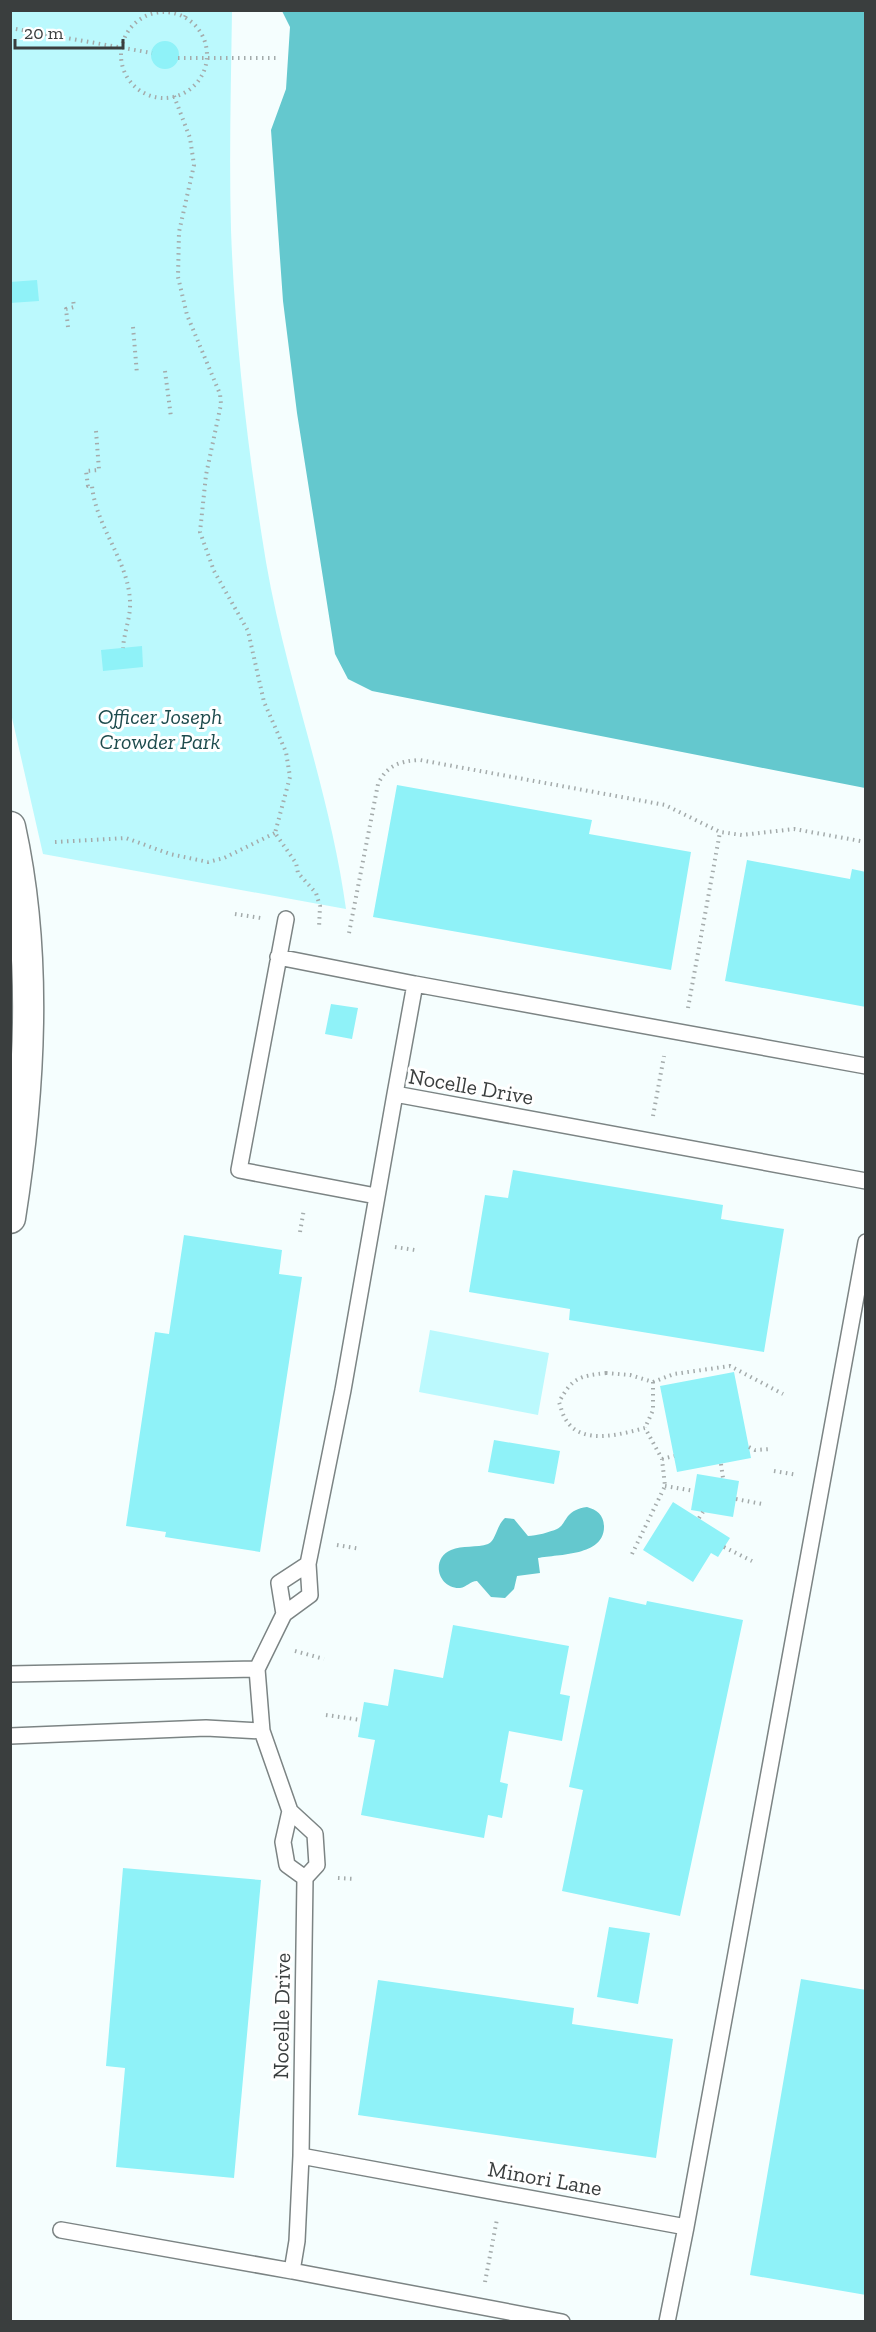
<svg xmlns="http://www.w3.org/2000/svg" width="876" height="2332" font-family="'Zilla Slab',serif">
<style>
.green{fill:#bbf9fd}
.water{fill:#64c8ce}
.building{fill:#8ff2f8}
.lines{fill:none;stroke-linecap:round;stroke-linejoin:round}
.lane-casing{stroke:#7c8484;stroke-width:18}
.street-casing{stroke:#7c8484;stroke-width:33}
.path{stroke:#a4abab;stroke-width:4;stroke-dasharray:1.5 4.5;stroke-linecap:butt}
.lane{stroke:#fff;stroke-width:15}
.street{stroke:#fff;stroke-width:30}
.labels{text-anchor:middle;stroke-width:6;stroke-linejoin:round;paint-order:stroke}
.park-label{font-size:22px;font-style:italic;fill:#1d4b4d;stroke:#fff}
.street-label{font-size:22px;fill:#3a3e3e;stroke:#fff}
</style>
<rect width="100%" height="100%" fill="#f5fefe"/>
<path class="green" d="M10,11H232C231,83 229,157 231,230C235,341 248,453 266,562C286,679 330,791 346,909L43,854L10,709Z
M430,1330L549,1353L538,1415L419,1392Z"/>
<path class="water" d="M282,11H865V788L372,691L348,679L335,654L297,413L283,301L271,130L286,89L290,27Z
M587,1507C597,1510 604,1515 604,1527C604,1556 559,1554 538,1558L540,1573L517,1576L514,1589L505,1598L491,1597L477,1581C470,1581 467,1587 460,1588C438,1589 430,1559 451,1550C462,1545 477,1548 488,1544C496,1541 496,1526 505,1518L514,1519L528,1536C536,1536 550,1532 557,1529C568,1523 564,1510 587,1507Z"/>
<path class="building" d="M151 55a14 14 0 1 1 28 0a14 14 0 1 1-28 0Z
M37,280L39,301L10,303V282Z
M142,646L143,667L103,671L101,650Z
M397,785L592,820L589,834L691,852L671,970L373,917Z
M747,860L850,879L852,869L866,872V1007L725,981Z
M331,1004L358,1008L352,1039L325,1034Z
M513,1170L723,1205L721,1219L784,1229L764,1352L569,1320L570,1309L469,1292L485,1195L508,1198Z
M184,1235L282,1250L279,1274L302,1277L260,1552L165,1537L166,1532L126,1526L155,1332L169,1334Z
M734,1372L751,1458L677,1472L660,1386Z
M494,1440L560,1451L554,1484L488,1472Z
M697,1474L739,1481L733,1517L691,1510Z
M673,1502L730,1538L718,1557L711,1553L693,1582L643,1550Z
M609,1597L646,1605L647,1601L743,1620L680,1916L562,1891L583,1790L569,1787Z
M453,1625L569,1646L560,1694L570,1696L562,1741L509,1731L500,1782L508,1784L502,1818L488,1815L484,1838L361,1815L375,1740L358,1737L364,1702L388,1706L394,1669L443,1678Z
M123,1868L261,1880L234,2178L116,2167L125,2068L106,2066Z
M609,1927L650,1933L638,2004L597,1997Z
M801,1979L866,1990V2295L750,2275Z
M378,1980L574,2008L572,2024L673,2039L656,2158L358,2115Z"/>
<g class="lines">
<g class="lane-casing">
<path id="lane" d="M286,919L239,1170L376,1196
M278,957L415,984
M395,1094L415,984L866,1066
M284,1614L279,1583L308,1564
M10,1674L257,1669
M10,1736L206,1728L262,1731
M290,1811L283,1842L287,1865L305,1878
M301,2156L686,2227L667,2322
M686,2227L866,1242
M61,2230L292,2271
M562,2322L292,2271L297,2241L301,2156L305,1878L317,1865L315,1834L290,1811L262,1731L257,1669L284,1614L310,1595L308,1564L343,1390L395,1094L866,1181"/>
</g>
<g class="street-casing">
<path id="street" d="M10,827C38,955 30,1090 10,1218"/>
</g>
<path class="path" d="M121 55a43 43 0 1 1 86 0a43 43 0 1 1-86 0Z
M185,17L188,10
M10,28L152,53
M178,58H276
M174,96L190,138L194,165L179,232L178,277L187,315L220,394L221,404L206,475L200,532L214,571L248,631L264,702L286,752L290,777L275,833L296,863L298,873L316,893L320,906L319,928
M68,327L66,309L74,307L73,299
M133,327L137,374
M165,371L171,417
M96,431L99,470L86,471L88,486H92C96,527 128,560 130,601C131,617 124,632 123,648
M55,842L126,838L170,854L208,862L224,858L275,833
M235,914L261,918
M349,933L378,784C387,765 400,761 420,760L665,805L720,832L742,835L794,829L866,842
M688,1008L720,832
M653,1116L664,1056
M300,1232L304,1209
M395,1247L415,1250
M606,1373L630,1375L653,1382V1410L645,1428C621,1434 582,1446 566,1420C563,1416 561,1408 559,1402C572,1378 579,1376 606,1373Z
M653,1382L674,1374L730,1366L783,1394
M749,1447L755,1450L772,1449
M662,1459L674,1456
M721,1464L723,1478
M774,1471L797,1475
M665,1486L694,1491
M736,1499L762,1504
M699,1518L703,1512
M337,1545L360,1549
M724,1547L752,1561
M632,1554L665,1486L662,1459L645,1428
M295,1651L324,1659
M326,1715L361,1720
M338,1878L355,1879
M485,2282L497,2219"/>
<use href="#lane" class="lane"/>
<use href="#street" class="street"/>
</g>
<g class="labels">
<g class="park-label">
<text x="160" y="724">Officer Joseph<tspan x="160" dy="25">Crowder Park</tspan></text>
</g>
<g class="street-label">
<text transform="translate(471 1086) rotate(10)" y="8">Nocelle Drive</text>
<text transform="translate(281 2016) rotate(-89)" y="8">Nocelle Drive</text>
<text transform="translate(545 2178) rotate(10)" y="8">Minori Lane</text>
</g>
</g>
<rect width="876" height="2332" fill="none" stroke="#3a3e3e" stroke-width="24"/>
<path d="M15 39v9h108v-9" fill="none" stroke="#3a3e3e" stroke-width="3"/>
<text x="24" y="39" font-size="18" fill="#3a3e3e" stroke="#ffffff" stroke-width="4.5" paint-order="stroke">20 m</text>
</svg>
